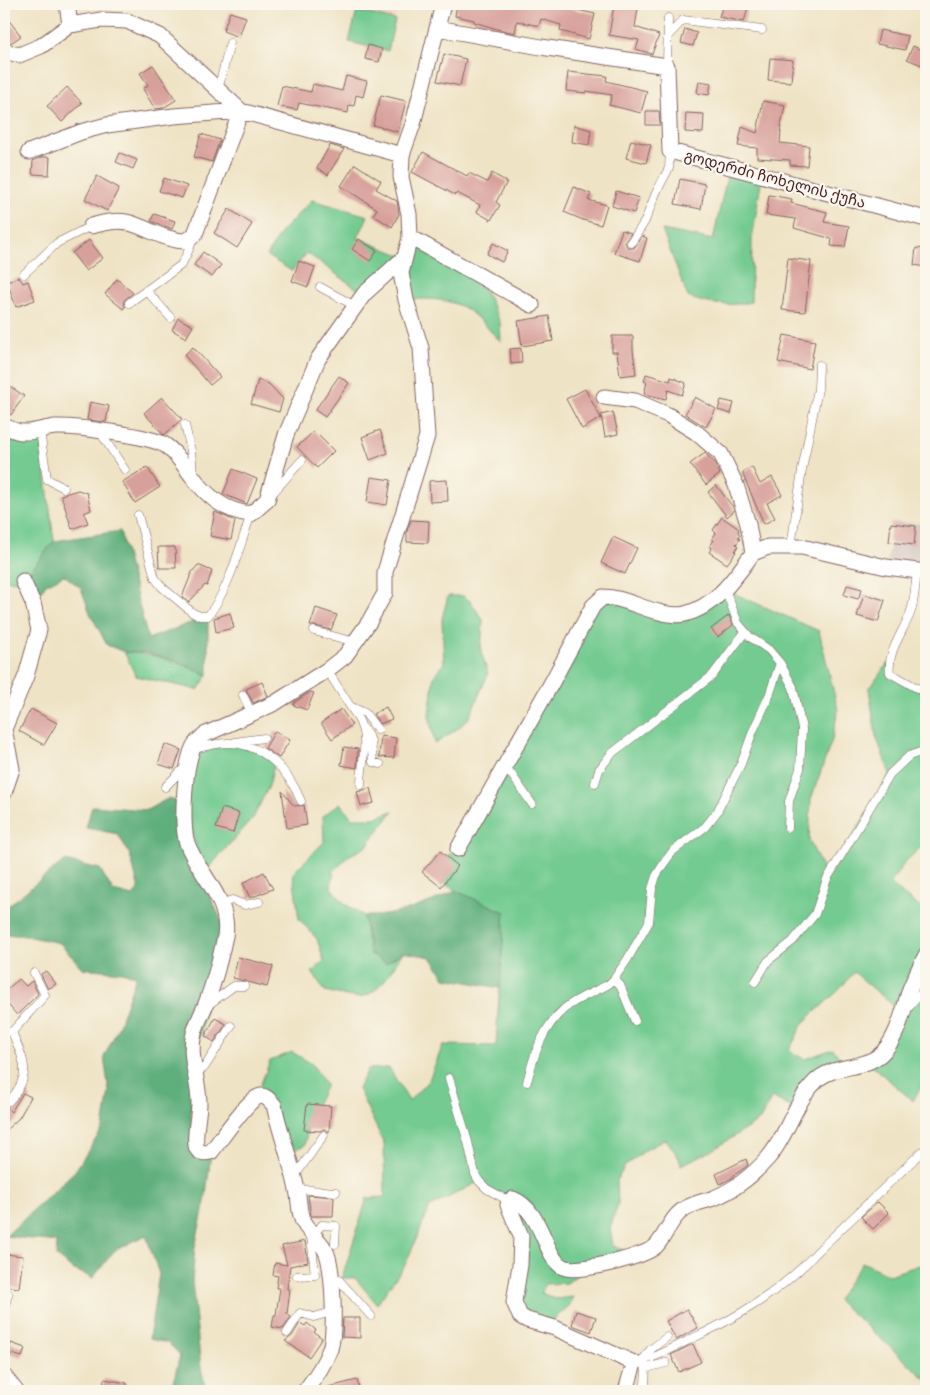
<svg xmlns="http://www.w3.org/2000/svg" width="930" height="1395" font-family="Itim,'Noto Sans Georgian',sans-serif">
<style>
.built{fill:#f3d4bf}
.industrial{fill:#cfc0bb}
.green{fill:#73cb91;stroke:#5e755e}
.forest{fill:#5eaf7b;stroke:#546753}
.building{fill:#d8a09b}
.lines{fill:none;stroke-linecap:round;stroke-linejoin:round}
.lane-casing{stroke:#846461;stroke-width:9}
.street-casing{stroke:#846461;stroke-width:17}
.lane{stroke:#fff;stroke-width:8}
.street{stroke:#fff;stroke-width:15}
.labels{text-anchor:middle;stroke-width:4.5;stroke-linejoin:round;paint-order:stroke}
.street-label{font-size:15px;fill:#4a1f2b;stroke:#fbf7ec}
</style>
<rect width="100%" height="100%" fill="#fbf7ec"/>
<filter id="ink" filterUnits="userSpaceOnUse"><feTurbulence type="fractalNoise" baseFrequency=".02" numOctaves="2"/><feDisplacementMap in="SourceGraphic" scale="10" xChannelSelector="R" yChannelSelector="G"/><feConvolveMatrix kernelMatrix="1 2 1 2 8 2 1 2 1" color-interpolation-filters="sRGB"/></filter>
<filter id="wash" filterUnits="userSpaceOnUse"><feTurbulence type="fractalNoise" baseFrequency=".0096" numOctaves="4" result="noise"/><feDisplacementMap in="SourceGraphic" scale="20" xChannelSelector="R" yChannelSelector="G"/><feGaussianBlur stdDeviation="1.12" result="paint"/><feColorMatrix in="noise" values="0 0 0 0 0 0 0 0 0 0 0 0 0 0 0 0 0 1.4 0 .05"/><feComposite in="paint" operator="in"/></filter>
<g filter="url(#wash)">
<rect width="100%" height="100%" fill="#efe3c5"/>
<path class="built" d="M325,4H399L395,20Z"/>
<path class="industrial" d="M895,522L926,524V561L887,562Z"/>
<path class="green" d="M357,11L395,20L388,51L349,42Z
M729,167L762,176L752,240L751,302C728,306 711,306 688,297L662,230L713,240Z
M312,200L368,216L358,238L405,257L410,237L469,270L489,298L500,322L501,342C492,333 483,322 473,314C454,298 429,298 406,300L401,273L364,294L307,253L292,271L267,256L281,232Z
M4,426L40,431L54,541L23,581L4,580Z
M733,593L819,631L838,710L832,740L811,799L809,840L827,879L890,774L876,736L869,689L888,663L890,673L926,693V842L905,862L890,884L926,912V952L909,978L926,975V1078L913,1101L868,1062L903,1014L854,972L838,991L803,1023L789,1051L805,1059L833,1049L848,1069L829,1076L796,1110L772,1097L760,1120L711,1151L681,1165L679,1158L666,1139L647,1149L625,1166L617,1180L618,1204L610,1228L613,1246L636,1255L582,1271L567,1283L546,1284L541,1293L556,1299L573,1297L570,1305L550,1323L518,1309L525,1268L509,1201L478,1182L430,1207L405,1265L377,1304L355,1278H342L367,1198L385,1197L384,1143L358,1089L368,1069L389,1068L409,1101L429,1080L443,1045L496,1046L504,912L456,891L423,870L458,849L603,597L659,612L710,603Z
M448,596H463L470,601L483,620L481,651L488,674L469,718L457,729L435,744L429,715L434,676L444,663L442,619Z
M124,652C157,654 178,662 208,675L198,690L136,676Z
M245,745L275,761L269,786L253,818L203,874L184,803L192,749Z
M340,803L352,818H374L393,811L366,847L350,855L334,871L331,888L345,904L364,916L367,940L386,963L403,952C391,970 378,1000 353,997C344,996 334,993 325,991L312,972L324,961L317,939L299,919L293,873L324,842L323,816Z
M292,1052L312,1064L326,1085L310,1118L305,1145L287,1153L277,1115L258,1091L270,1061Z
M862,1262L889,1275L926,1263V1379L837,1300Z"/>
<path class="forest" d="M120,531L148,639L208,616V675L179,662L147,653L124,652L107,645L90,613L81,588L64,575L46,584L33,603L23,581L54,541Z
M169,798L184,803L188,849L223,924L192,1075L191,1119L203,1148L212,1147L205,1202L195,1247L192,1281L201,1369L207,1391H171L180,1355L168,1343L149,1339L159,1274L146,1235L114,1251L93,1278L72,1269L56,1256L57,1242L6,1236L75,1171L103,1128L109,1091L104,1057L118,1028L136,976L122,972L82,968L60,943L26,936L5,934L4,933V909L64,861L100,869L113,891L133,896L139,889L130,855L118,834L86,828L92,806L147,810Z
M456,891L505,912L500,988L445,978L431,957L403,952L386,963L370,954L364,916C397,917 426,904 456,891Z"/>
<g id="blocks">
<path class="building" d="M457,4H565L564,7L595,14L589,39L560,31L561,25L541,19L539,26L517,21L515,33L497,29L474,22V20L455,16Z
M723,4H749L744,22L719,17Z
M614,5L638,9L635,27L659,35L652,54L636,49L639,40L609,35Z
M230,12L246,17L239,37L223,31Z
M4,14L21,36L11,43L4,40Z
M685,29L697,33L693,46L681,43Z
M880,30L908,36L905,50L877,44Z
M368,45L382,49L379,62L365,59Z
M913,46L926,52V60L924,66L907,59Z
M444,54L466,59L460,86L437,81Z
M770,58L793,60L791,82L768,80Z
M153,65L176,100L163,108L155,109L143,89L148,85L140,73Z
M568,72L607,76L606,81L647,91L641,113L609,105L612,95L586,91V93L566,91Z
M346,76L367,81L363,97L356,95L354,106L349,105L348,113L299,103L297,110L277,106L282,86L311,92L313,84L342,91Z
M699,81L711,83L709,95L697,93Z
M67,87L82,103L62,122L47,106Z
M381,95L406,101L398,132L373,125Z
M763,101L785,105L780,131H781L780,143L809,146L807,166L790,165V160L757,158V148L738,146L742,127L757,133Z
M646,111H659L660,125H646Z
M686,113L704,114L703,133L685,132Z
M574,125L591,130L589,145L572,142Z
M201,134L220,140L212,162L194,157Z
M631,140L651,145L646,163L626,158Z
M330,145L344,149L328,175L317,168Z
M423,152L467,176L469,173L487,182L492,173L507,182L496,202L500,205L491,220L477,212L480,205L457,193L455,195L412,172Z
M120,153L137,160L133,169L116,162Z
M42,157H50L49,175L32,174L33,161Z
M355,164L381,181L376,189L397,201L399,214L392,227L373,215L377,209L341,186Z
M97,176L119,188L107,211L85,199Z
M164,178L187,186L182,198L159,191Z
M680,179L705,184L701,209L675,204Z
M574,187L591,194L588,200L607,205L601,225L583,220L564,212Z
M616,191L639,198L634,213L612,206Z
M769,195L792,199L791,203L827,212L824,222L849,226L845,247L831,246L832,239L794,228L796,219L766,215Z
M229,209L252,224L237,248L214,233Z
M154,214L175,221L172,229L151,221Z
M622,230L631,233L625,242L628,248H634L642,236L647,238L640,261L614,253Z
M359,239L377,251L370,261L352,249Z
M89,240L103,258L86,271L72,253Z
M493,243L508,251L502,262L487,254Z
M916,248L926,249V267L914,265Z
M203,252L221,265L212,277L194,265Z
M788,258L811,261L805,312L782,310Z
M299,261L315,267L308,287L292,281Z
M19,277L23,283L28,281L35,300L16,307L7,282Z
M117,279L133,293L124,300L125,307L123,309L105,294Z
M549,316L553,341L522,346L518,321Z
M178,318L193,326L186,338L172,330Z
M784,335L815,341L810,369L778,362Z
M612,336H633V350L636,374L620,376L617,352H612Z
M193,347L220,377L210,385L184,355Z
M521,348L522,363L511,364L510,349Z
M646,374L670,381L671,377L686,383L682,395L668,390L666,399L644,394L647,382L644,381Z
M339,376L349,383L325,417L315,410Z
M258,380L269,384L283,399L279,412L251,404Z
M4,382L24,396L11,415L4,410Z
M585,389L601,418L582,429L566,399Z
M162,397L182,419L164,435L144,413Z
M695,397L716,409L706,427L685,414Z
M721,400L734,403L731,414L718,410Z
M90,402L109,406L106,422L87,420Z
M613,412L618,434L605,437L601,415Z
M380,430L388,453L370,460L362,437Z
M314,431L334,451L317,468L297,447Z
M705,453L715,463L720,474L706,485L690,464Z
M147,467L160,487L135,503L122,482Z
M752,467L760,484L772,477L782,495L767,503L775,518L764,524L743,475V472Z
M233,469L257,479L247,504L223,494Z
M371,477L391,480L387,505L367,502Z
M447,480L448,501L430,502L429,481Z
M716,485L733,507L734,511L727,517L708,492Z
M78,490L87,493L91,510L84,513L88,523L72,529L61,495Z
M215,512L235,521L231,540L210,536Z
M722,517L739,529L738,532L740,535L738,538L740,539L736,544L738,546L735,551L736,552L727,564L709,552L712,548L710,546L714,540L712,539L716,533L713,530Z
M411,520L429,521L428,543L407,542V531Z
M891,523L916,526L914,545L889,542Z
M613,537L637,548L625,574L601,563Z
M158,547H175L176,568H159Z
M198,565L212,571L207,586L205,585L189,602L182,597L192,572Z
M847,585L862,589L858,599L844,595Z
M864,594L885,600L878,622L857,616Z
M316,608L337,615L331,630L315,626H310Z
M230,613L234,628L216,632L214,618Z
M729,615L733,625L718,637L711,629Z
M262,682L268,696L253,703L246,689Z
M310,692L314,693L307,710L293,705L295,702Z
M386,707L392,719L380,724L373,714Z
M31,709L57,723L44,745L19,731Z
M341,709L352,725L332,739L321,723Z
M275,731L290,740L279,758L265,748Z
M381,736L396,738L394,758L379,757Z
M165,744L181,750L174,769L158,764Z
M344,747L358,749L357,768L341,765Z
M370,788L374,803L361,806L357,792Z
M282,791L294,806L304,805L307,825L287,828Z
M222,808L239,813L233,833L216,828Z
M440,851L458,866L441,887L422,872Z
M264,872L273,889L250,898L243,883Z
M238,957L273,966L267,987L233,978Z
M46,971L56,984L48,989L41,974Z
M19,979L26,986L32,981L38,994L17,1015L4,1000V992Z
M215,1018L226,1024L214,1042L205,1036Z
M23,1093L31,1097L19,1118L4,1132V1104L11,1112Z
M307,1104L331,1106L329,1132L324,1129L320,1131L304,1130Z
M746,1159L748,1165L739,1172L734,1175L732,1178L720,1184L716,1174Z
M308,1195L334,1197L333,1216H311Z
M878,1202L889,1213L873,1229L861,1217Z
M305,1241L308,1262L290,1266L287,1289L290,1290L287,1314L291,1317L283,1329L272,1327L274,1315H276L280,1288H276L278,1276L273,1275L275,1263L287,1265L282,1246Z
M4,1254L23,1256L19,1288L4,1286Z
M687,1309L698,1328L676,1340L666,1321Z
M576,1311L596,1317L591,1332L572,1325Z
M343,1318H360V1338L342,1337Z
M300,1323L305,1326L307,1323L316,1330L314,1332L322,1338L309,1357L285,1341L292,1336Z
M11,1343L25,1348L22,1357L8,1353Z
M693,1344L701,1362L679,1372L671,1355Z
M104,1379L127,1383L126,1391H102Z
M357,1380L360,1391H325V1388Z"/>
</g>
</g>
<g filter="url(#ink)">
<use href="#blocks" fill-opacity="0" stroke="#846461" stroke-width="1"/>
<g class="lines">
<g class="lane-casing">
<path id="lane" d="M668,36L683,20L762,30
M667,66L668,18
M218,90L230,43
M631,243L645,221L656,193L669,168L670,151
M24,274L57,243L91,226
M320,287L355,306
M146,290L171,318
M129,303L181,265L187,254L193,239
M185,425L191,451L193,473
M40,431L47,479L64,488
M100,432L125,470
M272,494L302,460
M138,515L155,578L162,587L193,613L200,616H208C230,587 239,549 251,514
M791,547L802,470L818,389L819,365
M917,572C915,586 915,601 910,614C902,634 887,652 890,673L926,693
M314,631L355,642
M780,663L793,687L802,729L800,769L789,801L788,828
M327,670L350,706L365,713L378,730
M243,695L252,714
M350,706C353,711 358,717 360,723C369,742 361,765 361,785
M364,729L371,741L373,762L380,764
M235,742L264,738
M194,749C206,746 217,743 229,743C264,744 289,771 301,801
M505,765L532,804
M595,783L599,770L611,754L712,676L745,632
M165,787L187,765
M220,904L232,900L245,905L259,902
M614,979L620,985L635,1021
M755,982L768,961L793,941L815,914L827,879L890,774L909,756L926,750
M208,1005L234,986H244
M909,1007L926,988
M4,1031L12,1032C24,1061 33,1075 9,1101
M12,1032L45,995L34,973
M195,1073L204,1068L231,1026
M449,1078L468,1142L475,1174L479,1181L487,1189L509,1201
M527,1082C534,1055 542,1028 564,1009C576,998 595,992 609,984L614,979L627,960L649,922L652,889L656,876L664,863L673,851L705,827L717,812L741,764L753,731L769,696L780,663L769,650L750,637L738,623L725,589
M295,1176L324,1135
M297,1189L336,1192
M313,1234L322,1225L336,1226L335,1244
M297,1276L315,1275L311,1235
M331,1280L338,1279L371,1316
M4,1310L8,1294
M287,1333L300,1313L314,1317L332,1312
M634,1363C653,1359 669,1350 687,1341C737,1318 782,1291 819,1250L926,1148
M666,1363L646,1368L642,1361L650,1350L667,1337
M645,1384L646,1368"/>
</g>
<g class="street-casing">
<path id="street" d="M67,4L70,25
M437,28L541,47L667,66L670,151L926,219
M4,51L19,55L41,46L70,25L101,20L127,21L160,36L241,111L195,234L187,241C166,241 150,229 130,223C117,219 103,223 91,226
M29,152L81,132L107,125L174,116L241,111L402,155
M410,237L532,305
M604,397L635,401L668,415L697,433L721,454L736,485L748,524L753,553L768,547H802L886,567L926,572
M4,426C9,428 16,432 22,432C33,433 44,428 56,427C75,426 150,436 165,445C176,452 184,466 192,476C207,496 225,512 251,514L267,500L286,435L318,359L364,294L405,257
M4,793L12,769L4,729L26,676L39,630L33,603L23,581
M458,849L551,684L593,606L603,597C623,597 639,608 659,612C665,614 679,616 685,614C717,606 735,577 753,553
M4,1376L16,1391
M305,1391C315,1378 324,1365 330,1349C336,1331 333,1271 327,1254C322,1239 304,1231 301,1216C299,1208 299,1198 297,1190C291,1161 280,1133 274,1105C270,1101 267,1096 261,1096C249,1097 220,1141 211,1152C206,1153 200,1154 197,1149C193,1141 199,1114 199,1104C199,1079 188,1058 194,1033C197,1022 203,1012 207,1001C214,982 221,955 225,936C231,900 198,874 187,843C181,826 184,757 196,743C198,740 202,738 204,735L275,703L327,670L345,656L369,622L385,593V572L427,436L421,348L406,300L401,273L410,237L409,214L401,177L402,155L413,124L443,4
M626,1391L634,1363L555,1328L527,1320L520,1316L514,1302L520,1265L521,1236L508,1205L509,1201L513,1199C544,1211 545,1264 566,1268C581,1272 645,1257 656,1246C667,1234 671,1216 686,1208C695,1203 705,1201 714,1198C736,1189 753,1175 768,1158C788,1135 794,1102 816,1081C834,1063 867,1071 884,1051C899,1034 903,1010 910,989C915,977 920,966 926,955"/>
</g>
<use href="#lane" class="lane"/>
<use href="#street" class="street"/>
</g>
</g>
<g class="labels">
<g class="street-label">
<text transform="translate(775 179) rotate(15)" y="5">გოდერძი ჩოხელის ქუჩა</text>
</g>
</g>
<rect width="930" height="1395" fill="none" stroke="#fbf7ec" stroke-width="20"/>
</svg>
